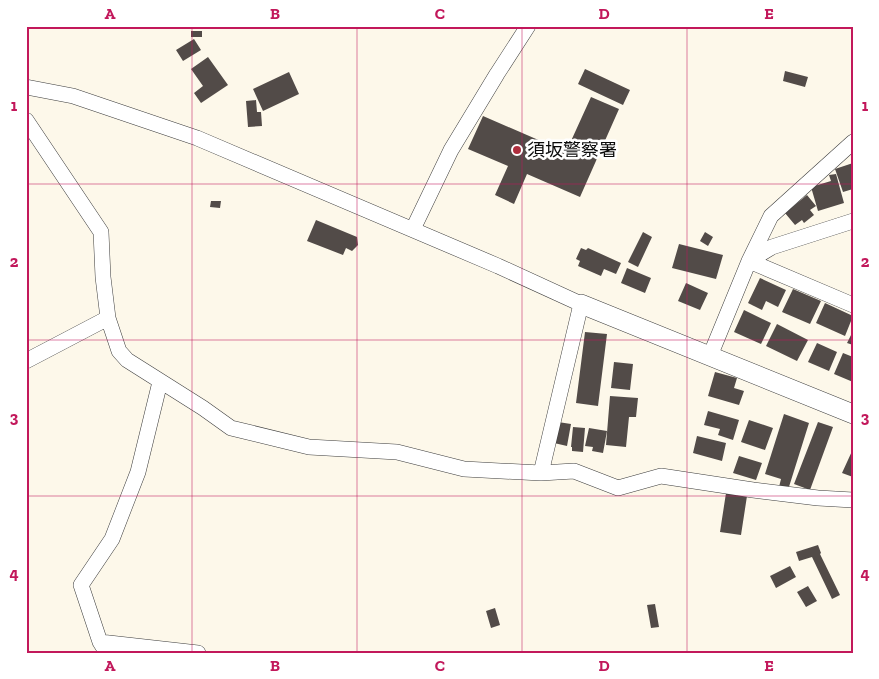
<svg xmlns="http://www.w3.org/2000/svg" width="879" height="679" font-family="'Zilla Slab','Noto Sans JP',serif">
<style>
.building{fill:#524b48}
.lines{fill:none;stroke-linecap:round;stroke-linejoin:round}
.minor-casing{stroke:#3d3d3d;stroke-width:16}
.tertiary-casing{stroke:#3d3d3d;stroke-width:20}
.minor{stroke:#fff;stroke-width:15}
.tertiary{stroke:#fff;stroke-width:19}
.grid{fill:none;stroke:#c2185b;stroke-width:1;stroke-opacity:0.55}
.poi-dot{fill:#ae2f3e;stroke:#fff;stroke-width:2}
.labels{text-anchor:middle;stroke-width:5;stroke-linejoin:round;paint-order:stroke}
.poi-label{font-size:18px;fill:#0a0a0a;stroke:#fff;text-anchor:start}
.neatline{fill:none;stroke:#c2185b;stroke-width:2}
.grid-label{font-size:16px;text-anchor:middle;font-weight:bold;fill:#c2185b}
</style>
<rect width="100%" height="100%" fill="#fdf8ea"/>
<path class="building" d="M191,31H202V37H191Z
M194,39L201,50L183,61L176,50Z
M208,57L228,85L201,103L194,93L203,86L191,69Z
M585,69L630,90L623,105L578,84Z
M785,71L808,77L805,87L783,81Z
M289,72L299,94L263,111L253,89Z
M591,97L619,109L580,197L527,174L514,204L495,195L508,166L468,149L483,116L566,152Z
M256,100L257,112H261L262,126L248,127L246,101Z
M853,163V189L843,192L835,169Z
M836,174L844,203L818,211L811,187L831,181L829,175Z
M807,195L816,206L810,210L814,215L804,223L802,220L795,225L785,213Z
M211,201H221L220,208L210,207Z
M316,220L357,237L358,245L352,251L346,248L343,255L307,241Z
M643,232L652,237L638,267L628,262Z
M705,232L713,237L708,246L700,241Z
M679,244L723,255L716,279L672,268Z
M581,248L586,250L588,248L621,263L616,274L604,269L601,276L578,266L580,261L576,259Z
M627,268L651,278L645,293L621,283Z
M760,278L786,290L778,307L766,301L762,310L748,303Z
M686,283L708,293L700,310L678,301Z
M793,289L821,301L810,324L782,312Z
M825,303L853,316L845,336L816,323Z
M744,310L771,323L761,344L734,332Z
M777,324L808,340L797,361L766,346Z
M853,331V345L847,343Z
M585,332L607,334L598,406L576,403Z
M817,343L837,352L829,371L808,362Z
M843,353L853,357V382L834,374Z
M614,362L633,364L630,390L611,388Z
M715,372L737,378L734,388L744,391L739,405L708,396Z
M610,396L638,398L636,417H629L626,447L606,445Z
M708,411L739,420L733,440L718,435L720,429L704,425Z
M784,414L809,423L788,490L779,487L781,479L765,474Z
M749,420L773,428L765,450L741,442Z
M558,422L571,424L567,446L554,443Z
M818,422L833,427L810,490L794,484Z
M573,427L585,428L583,452L572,451V447H571Z
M589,428L607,431L603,453L592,451L593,447L585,446Z
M697,436L726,443L722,461L693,453Z
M853,449V477L842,473Z
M739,456L762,463L756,480L733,473Z
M726,493L747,496L741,535L720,532Z
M818,545L821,553L820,554L840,595L832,599L812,557L799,561L796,552Z
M790,566L796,577L776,588L770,576Z
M808,586L817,601L806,607L797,592Z
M655,604L659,627L651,628L647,605Z
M495,608L500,625L491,628L486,611Z"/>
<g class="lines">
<g class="minor-casing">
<path id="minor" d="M26,87L73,96L197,138L498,266L581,304L541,473
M26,120L101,232L103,277L108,318L119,351L127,360L203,408L231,428L309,447L397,452L464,469L541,473L574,471L618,488L661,476L753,490L818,498L853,500
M413,229L451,150L497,74L528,26
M749,261L853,305
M749,261L772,247L853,221
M710,356L749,261L771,216L853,142
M26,361L108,318
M100,642L198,653
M107,653L100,642L81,585L112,539L138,472L160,382"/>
</g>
<g class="tertiary-casing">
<path id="tertiary" d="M581,304L853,414"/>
</g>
<use href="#minor" class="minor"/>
<use href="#tertiary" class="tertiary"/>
</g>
<path class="grid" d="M192,26V653M357,26V653M522,26V653M687,26V653M26,184H853M26,340H853M26,496H853"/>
<circle class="poi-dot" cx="517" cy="150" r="5"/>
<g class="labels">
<g class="poi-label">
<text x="527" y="156">須坂警察署</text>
</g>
</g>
<rect width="879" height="679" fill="none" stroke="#ffffff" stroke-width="55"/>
<rect x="28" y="28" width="824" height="624" class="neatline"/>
<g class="grid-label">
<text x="110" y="19">A</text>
<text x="275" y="19">B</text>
<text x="440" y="19">C</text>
<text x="604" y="19">D</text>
<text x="769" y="19">E</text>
<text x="14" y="111">1</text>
<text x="865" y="111">1</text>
<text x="14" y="267">2</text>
<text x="865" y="267">2</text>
<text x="14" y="423">3</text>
<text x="865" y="423">3</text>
<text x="14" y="579">4</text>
<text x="865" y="579">4</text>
<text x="110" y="671">A</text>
<text x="275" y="671">B</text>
<text x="440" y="671">C</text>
<text x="604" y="671">D</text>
<text x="769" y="671">E</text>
</g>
</svg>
